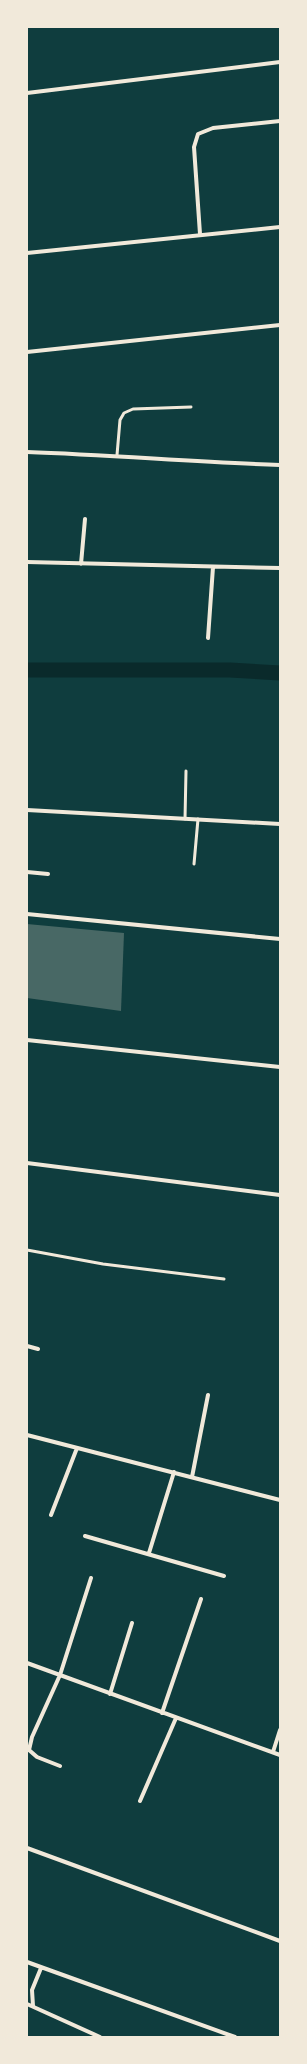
<svg xmlns="http://www.w3.org/2000/svg" width="307" height="2064" font-family="'Source Serif 4',serif">
<style>
.lines{fill:none;stroke-linecap:round;stroke-linejoin:round}
.canal{stroke:#0a2a2b;stroke-width:15}
.building{fill:#486865}
.service{stroke:#f1e9da;stroke-width:3}
.minor{stroke:#f1e9da;stroke-width:4}
</style>
<rect width="100%" height="100%" fill="#0f3d3e"/>
<g class="lines">
<path class="canal" d="M27,670H230L280,673"/>
</g>
<path class="building" d="M27,924L124,933L121,1011L27,998Z"/>
<g class="lines">
<path class="service" d="M117,455L120,420L124,413L133,409L191,407
M185,819L186,771
M194,864L198,819
M27,1250L103,1264L224,1279"/>
<path class="minor" d="M27,93L280,62
M200,234L194,147L198,134L213,128L280,121
M27,253L280,227
M27,352L280,325
M27,452C112,455 195,462 280,465
M27,562L280,568
M81,564L85,519
M208,638L213,567
M27,810L280,824
M27,872L48,874
M27,914L280,939
M27,1040L280,1067
M27,1163L280,1195
M27,1346L38,1349
M27,1435L280,1500
M192,1477L208,1395
M51,1515L77,1448
M85,1536L224,1576
M149,1553L174,1472
M27,1663L280,1755
M110,1694L132,1623
M162,1713L201,1599
M273,1752L280,1730
M60,1766L37,1757L29,1750L32,1737L60,1675L91,1578
M140,1801L176,1718
M27,1848L280,1941
M27,1962L235,2037
M27,2004L100,2037
M33,2006L32,1990L41,1968"/>
</g>
<rect width="307" height="2064" fill="none" stroke="#f1e9da" stroke-width="56"/>
</svg>
